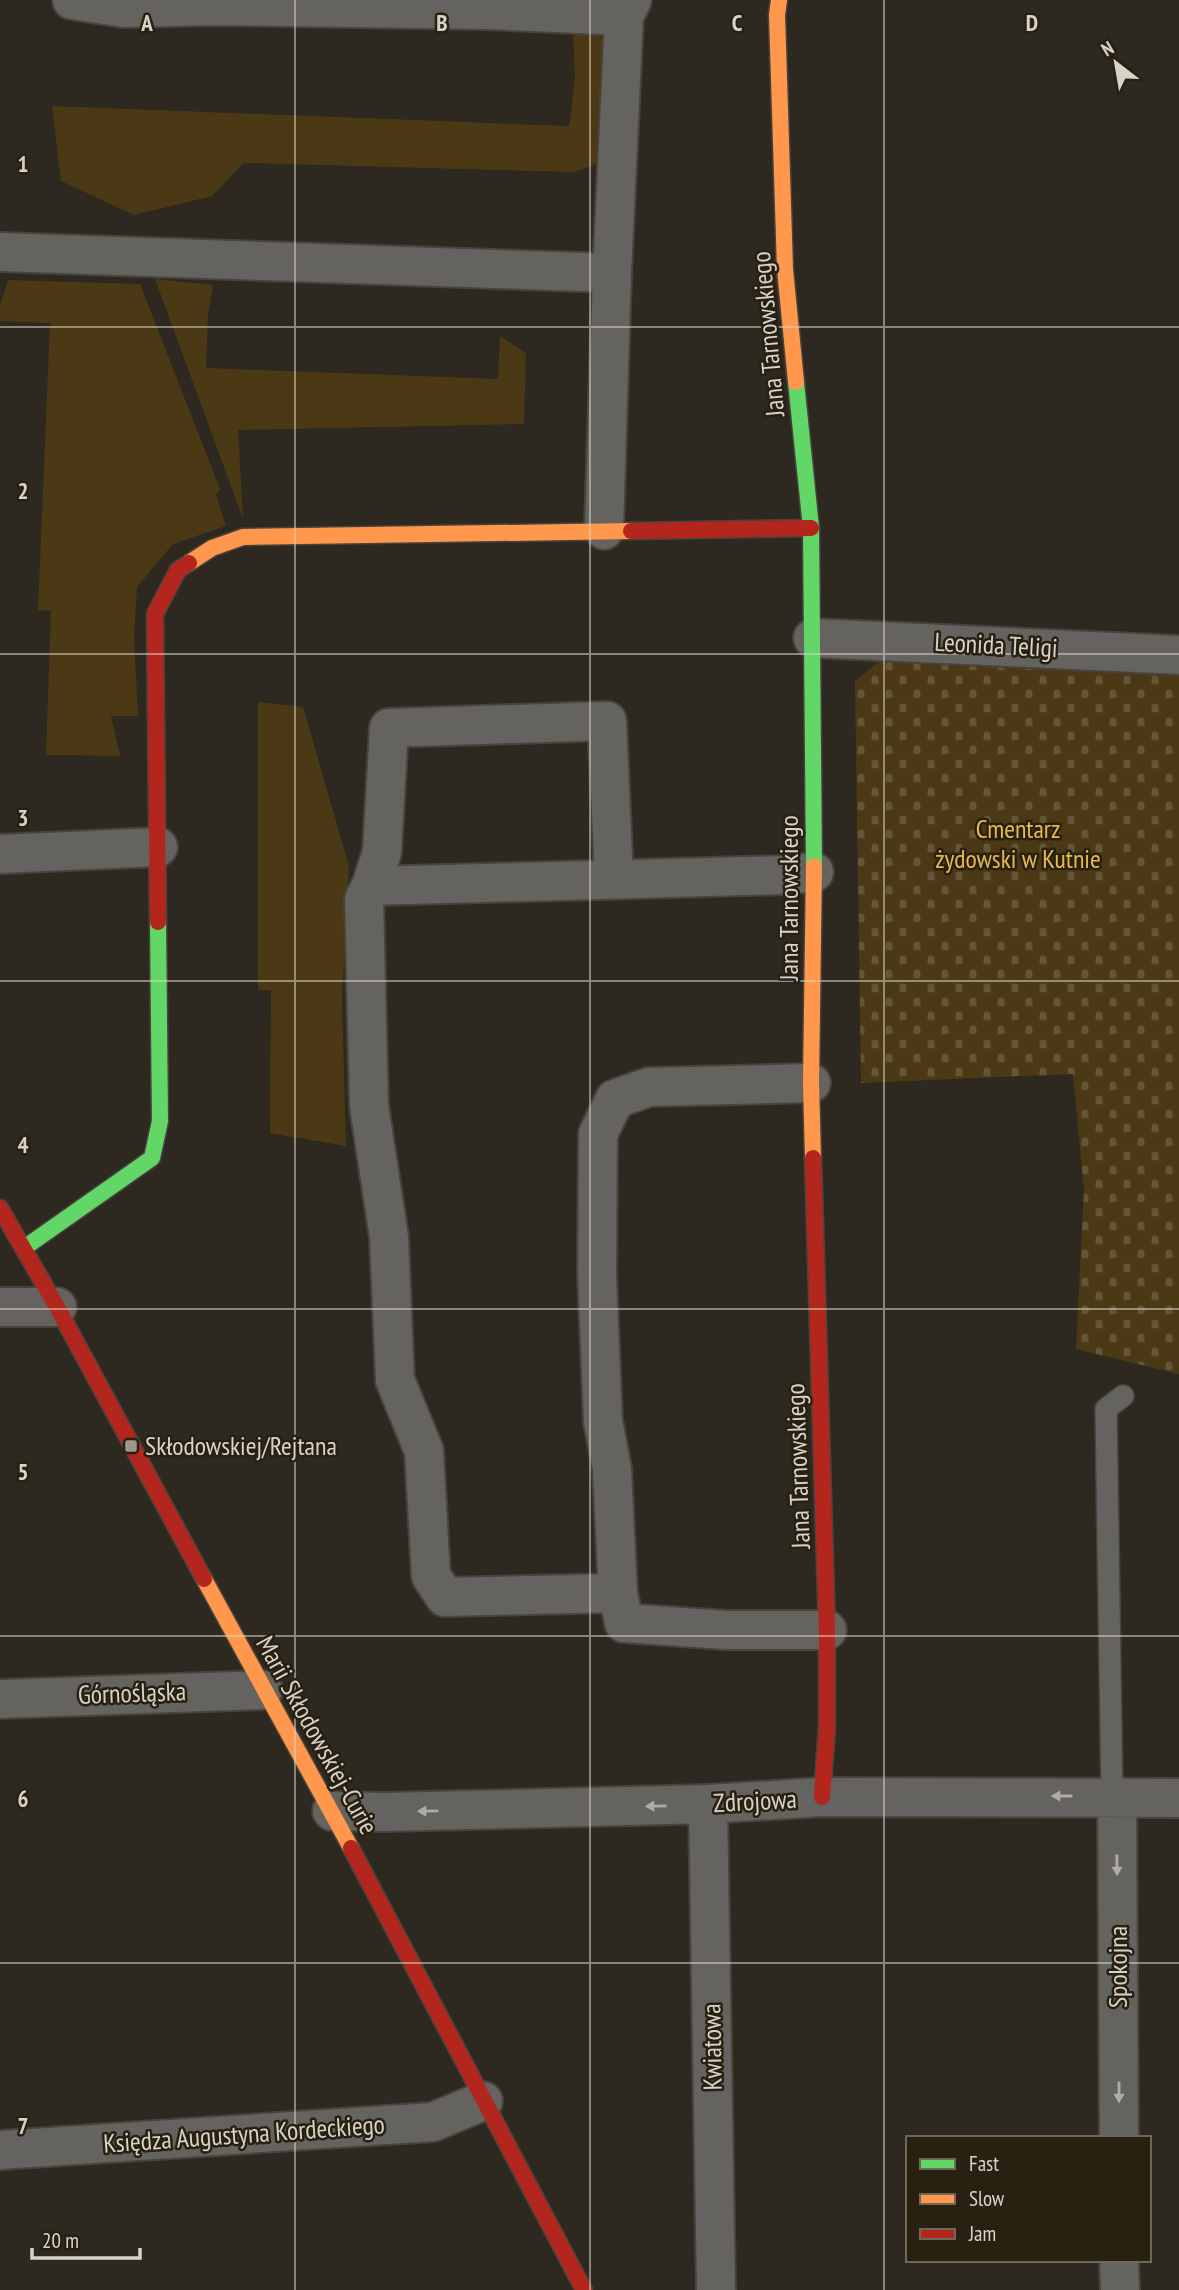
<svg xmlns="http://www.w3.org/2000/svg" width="1179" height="2290" font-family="'PT Sans Narrow',sans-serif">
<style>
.grass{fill:#4a3914}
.cemetery{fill:url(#cemetery-stones)}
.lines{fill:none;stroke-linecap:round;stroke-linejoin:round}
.lane-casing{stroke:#48433c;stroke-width:24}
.street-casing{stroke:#48433c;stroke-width:42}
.fast-casing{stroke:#48433c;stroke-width:19}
.slow-casing{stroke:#48433c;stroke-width:19}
.jam-casing{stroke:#48433c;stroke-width:19}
.lane{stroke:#64635f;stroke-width:21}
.street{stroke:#64635f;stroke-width:38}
.fast{stroke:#63d668;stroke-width:16}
.slow{stroke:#ff974d;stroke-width:16}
.jam{stroke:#b3261e;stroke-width:16}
.oneway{fill:#afaca4}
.grid{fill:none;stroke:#d8d3c9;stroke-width:2;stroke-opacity:0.55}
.poi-dot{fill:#9c988e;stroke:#282112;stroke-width:2.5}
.labels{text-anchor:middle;stroke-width:5;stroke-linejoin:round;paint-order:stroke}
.street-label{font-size:26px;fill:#d8d3c9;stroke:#282112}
.park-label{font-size:26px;fill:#e9b84f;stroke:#282112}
.poi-label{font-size:26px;fill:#d8d3c9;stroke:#282112;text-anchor:start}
.grid-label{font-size:23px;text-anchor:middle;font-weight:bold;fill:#d8d3c9;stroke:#282112;stroke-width:5;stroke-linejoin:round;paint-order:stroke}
</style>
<defs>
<pattern id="cemetery-stones" width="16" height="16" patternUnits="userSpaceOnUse" patternTransform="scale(1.75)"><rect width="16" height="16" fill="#4a3914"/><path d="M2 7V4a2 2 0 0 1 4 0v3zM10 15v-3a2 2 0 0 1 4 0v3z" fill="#635535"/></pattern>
</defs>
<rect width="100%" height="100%" fill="#2d2920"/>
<path class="grass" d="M585,26L605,40L596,164L574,172L244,163L212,196L134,215L61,181L52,106L569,126L575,79L573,31Z
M155,279L213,285L208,315L206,368L498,379L500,336L526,353L524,424L238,430L243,519Z
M8,280L140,284L220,489L216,495L226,526L173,544L137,587L134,638L138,716H111L120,756L46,755L51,611L38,610L50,323L0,321V306Z
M258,702L303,707L349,866L342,999L346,1146L270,1133L271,990H258Z"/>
<path class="cemetery" d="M889,654L1179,665V1374L1076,1349L1084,1190L1073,1074L861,1083L855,681Z"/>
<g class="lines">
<g class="lane-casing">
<path id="lane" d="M1112,1796L1106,1409L1123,1396"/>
</g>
<g class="street-casing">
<path id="street" d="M72,0L124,8L215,6L485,10L624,16
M0,252L612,273L624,16L632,0
M604,530L612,273
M813,638L1179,655
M0,854L158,847
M371,886L382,852L389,728L607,721L614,879
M811,1083L649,1087L615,1099L598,1134L597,1274L603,1421L612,1469L618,1593L624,1623L725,1630H827
M0,1307H57
M618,1593L445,1597L431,1576L424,1451L395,1380L389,1237L369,1106L364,899L371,886L786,875L814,872
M0,1699L263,1690
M1117,1796L1119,2138
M708,1804L716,2290
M332,1811L385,1812L708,1804L822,1797L1179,1798
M0,2150L433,2122L483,2101
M1119,2260L1120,2290"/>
</g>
<g class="fast-casing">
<path id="fast" d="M796,382L811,528L814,866
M24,1248L152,1158L160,1121L158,922"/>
</g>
<g class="slow-casing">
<path id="slow" d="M779,0L777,15L785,269L796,382
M189,563L212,548L243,537L631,531
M813,1158L811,1083L814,866
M204,1579L351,1848"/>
</g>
<g class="jam-casing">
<path id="jam" d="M631,531L811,528
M158,922L155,614L178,570L189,563
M813,1158L827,1630V1727L822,1797
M0,1208L57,1307L204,1579
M351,1848L584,2290"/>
</g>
<use href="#lane" class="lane"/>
<use href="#street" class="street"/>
<use href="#fast" class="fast"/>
<use href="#slow" class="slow"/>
<use href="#jam" class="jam"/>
</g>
<defs><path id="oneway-solid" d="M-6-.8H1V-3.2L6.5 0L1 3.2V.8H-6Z" transform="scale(1.75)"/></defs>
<g class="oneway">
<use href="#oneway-solid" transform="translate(1062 1796) rotate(180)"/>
<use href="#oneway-solid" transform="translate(656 1806) rotate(179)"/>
<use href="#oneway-solid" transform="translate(428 1811) rotate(179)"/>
<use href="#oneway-solid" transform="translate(1117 1865) rotate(89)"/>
<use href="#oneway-solid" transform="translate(1119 2092) rotate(90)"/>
</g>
<path class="grid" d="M295,0V2290M590,0V2290M884,0V2290M0,327H1179M0,654H1179M0,981H1179M0,1309H1179M0,1636H1179M0,1963H1179"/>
<rect class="poi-dot" x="124" y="1439" width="14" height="14" rx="3.5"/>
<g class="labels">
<g class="street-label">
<text transform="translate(768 334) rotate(-95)" y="9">Jana Tarnowskiego</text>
<text transform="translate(996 645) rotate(3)" y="9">Leonida Teligi</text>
<text transform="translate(789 898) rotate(-90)" y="9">Jana Tarnowskiego</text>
<text transform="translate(798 1466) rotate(-92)" y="9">Jana Tarnowskiego</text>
<text transform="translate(132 1693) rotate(-2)" y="9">Górnośląska</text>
<text transform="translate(317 1735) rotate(61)" y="9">Marii Skłodowskiej-Curie</text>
<text transform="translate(755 1801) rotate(-3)" y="9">Zdrojowa</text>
<text transform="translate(1118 1967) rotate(-90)" y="9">Spokojna</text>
<text transform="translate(712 2047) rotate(-91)" y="9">Kwiatowa</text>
<text transform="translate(244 2134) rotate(-4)" y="9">Księdza Augustyna Kordeckiego</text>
</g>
<g class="park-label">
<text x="1018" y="838">Cmentarz<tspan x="1018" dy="30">żydowski w Kutnie</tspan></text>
</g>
<g class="poi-label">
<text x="145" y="1455">Skłodowskiej/Rejtana</text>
</g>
</g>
<g class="grid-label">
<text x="147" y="31">A</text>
<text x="442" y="31">B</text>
<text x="737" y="31">C</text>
<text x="1032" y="31">D</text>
<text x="23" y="172">1</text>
<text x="23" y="499">2</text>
<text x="23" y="826">3</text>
<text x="23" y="1153">4</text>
<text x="23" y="1480">5</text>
<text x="23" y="1807">6</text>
<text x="23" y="2134">7</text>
</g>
<rect x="906" y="2136" width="245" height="126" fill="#282112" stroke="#6e685b" stroke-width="2"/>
<rect x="920" y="2159" width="35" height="10" fill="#63d668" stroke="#6e685b" stroke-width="2"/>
<text x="969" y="2171" font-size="21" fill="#d8d3c9">Fast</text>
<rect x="920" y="2194" width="35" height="10" fill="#ff974d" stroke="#6e685b" stroke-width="2"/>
<text x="969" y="2206" font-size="21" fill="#d8d3c9">Slow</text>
<rect x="920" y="2229" width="35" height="10" fill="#b3261e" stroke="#6e685b" stroke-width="2"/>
<text x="969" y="2241" font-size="21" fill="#d8d3c9">Jam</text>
<g transform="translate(1116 63) rotate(329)" stroke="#282112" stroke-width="5" paint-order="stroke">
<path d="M0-5L12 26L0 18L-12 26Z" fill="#d8d3c9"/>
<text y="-10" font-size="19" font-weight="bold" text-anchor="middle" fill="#d8d3c9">N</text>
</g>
<path d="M32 2248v10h108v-10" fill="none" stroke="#d8d3c9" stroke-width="3.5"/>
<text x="42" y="2248" font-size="21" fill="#d8d3c9" stroke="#282112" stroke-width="5" paint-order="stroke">20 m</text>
</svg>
